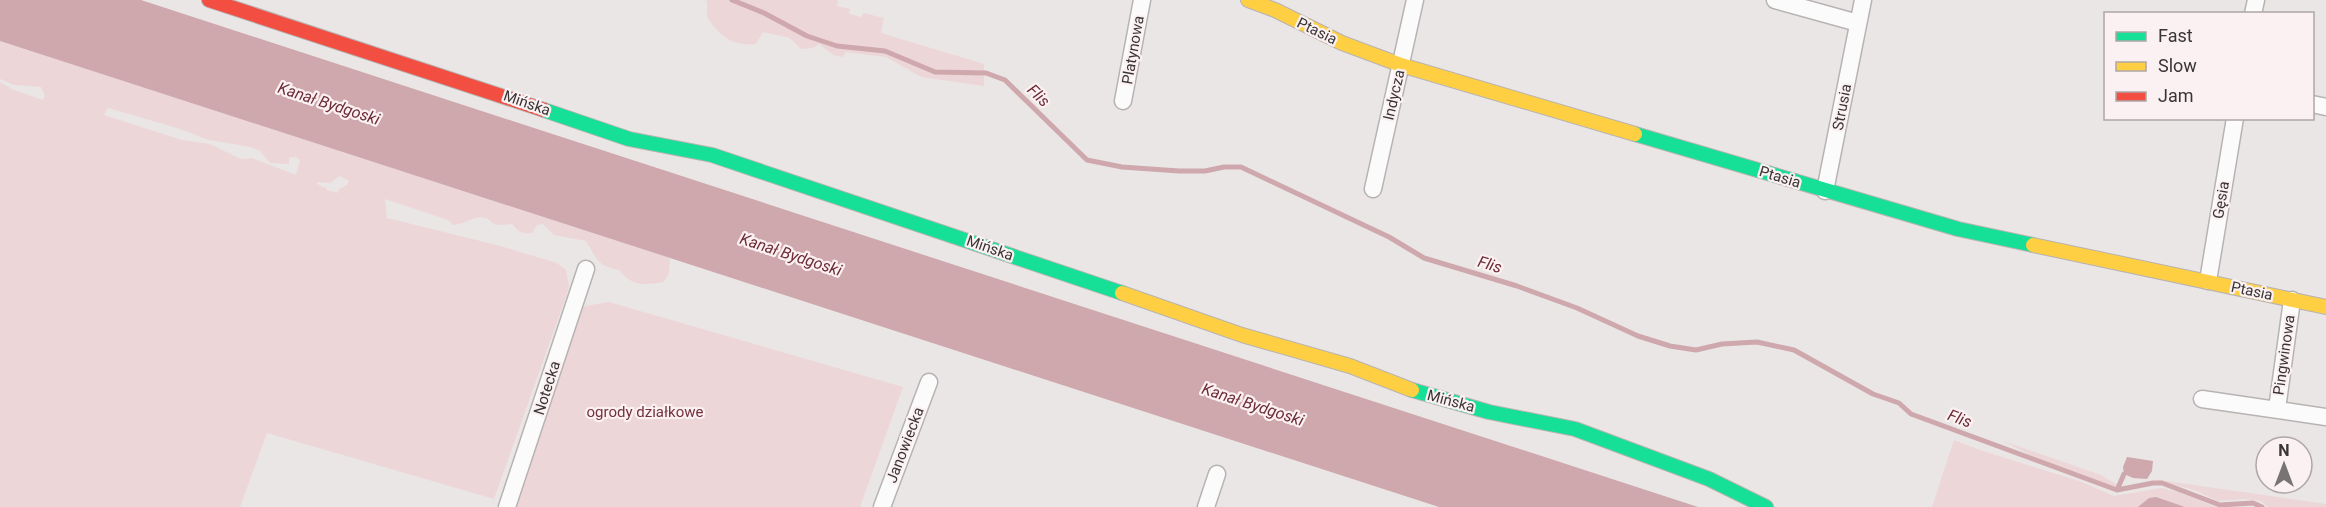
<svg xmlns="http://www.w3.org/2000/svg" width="2326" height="507" font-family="Roboto,sans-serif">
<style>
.green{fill:#edd6d7;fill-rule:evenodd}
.water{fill:#cea8ac}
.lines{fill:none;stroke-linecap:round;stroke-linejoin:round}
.stream{stroke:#cea8ac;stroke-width:5}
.street-casing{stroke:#b7b3b3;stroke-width:19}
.fast-casing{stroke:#b7b3b3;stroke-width:16}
.slow-casing{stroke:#b7b3b3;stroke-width:16}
.jam-casing{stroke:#b7b3b3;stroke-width:16}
.street{stroke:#fcfbfb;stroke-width:16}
.fast{stroke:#16e098;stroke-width:14}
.slow{stroke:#ffcf43;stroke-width:14}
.jam{stroke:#f24e42;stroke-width:14}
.labels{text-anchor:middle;stroke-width:4.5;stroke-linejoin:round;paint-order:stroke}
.street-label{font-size:15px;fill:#3a3636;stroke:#fbf1f2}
.park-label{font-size:15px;fill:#74323c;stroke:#fbf1f2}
.water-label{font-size:16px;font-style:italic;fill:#6c2b35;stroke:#fbf1f2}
</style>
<rect width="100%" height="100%" fill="#ebe6e6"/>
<path class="green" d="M704,0H838L837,6L850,9L849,14L862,17L863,13L884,18L881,33L984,64V86L921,77L886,57L846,52L843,57L833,55L819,44L813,48L801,49L790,38L763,32L756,44C734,47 719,36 707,17V1Z
M0,41L670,258L669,273L664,282C645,285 632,287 619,270C598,267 596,258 586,241L554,235L543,224L537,225L532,233C522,234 518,232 512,224L496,225C493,224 491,221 488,219C477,213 465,225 453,225L448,220L385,199L387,218L497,245L557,263L566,270L569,286L567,294L494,499L267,433L240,507H0V82L14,90L43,100L45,96L41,87L14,85L0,79ZM108,108L177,128L209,140L251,147L260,151L270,163L289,164V158L296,157L300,160L296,175L252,158L241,159L210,144L182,140L104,115ZM340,176L349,181L347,185L339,189L337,193L327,190L326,188L317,184V182L330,183Z
M609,302L903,387L860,507H512L579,307Z
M1954,440L1980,450L2082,482L2114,496L2161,488L2178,492L2216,507H1932Z
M2003,441L2101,475L2119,486H2111L2032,456Z
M2152,479L2326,504V507H2268L2261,501L2245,499L2218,501L2194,490Z"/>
<path class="water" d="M0,0H141L1698,507H1439L0,41Z
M2127,457L2153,461L2152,471L2147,479L2133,478L2124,474L2123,467Z
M2156,497L2185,507H2138L2149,498Z"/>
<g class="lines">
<path class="stream" d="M732,0L764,13L807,36L837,46L885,51L935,72L986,73L1005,80L1087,160L1122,167L1179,171H1205L1224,167H1241L1389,237L1424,258L1517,286L1577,308L1638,336L1670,346L1696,350L1722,344L1757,342L1794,350L1873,394L1899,403L1911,414L2117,490L2153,483H2162L2220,505L2253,503L2262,507
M2117,490L2124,474"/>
<g class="street-casing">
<path id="street" d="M1775,0L1858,23
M2253,14L2256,0
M1123,101L1142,0
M2312,104L2326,107
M1373,189L1415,0
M1825,191L1863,0
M2208,281L2235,118
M2202,399L2326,417
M2277,409L2292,300
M507,507L586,269
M882,507L929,382
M1206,507L1217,474"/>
</g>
<g class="fast-casing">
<path id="fast" d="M544,110L629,139L712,155L1122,293
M1635,134L1958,229L2033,245
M1412,390L1489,412L1575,429L1709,479L1766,507"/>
</g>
<g class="slow-casing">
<path id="slow" d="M1248,0L1275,10L1342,43L1401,65L1635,134
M2033,245L2326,307
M1122,293L1242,335L1350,366L1412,390"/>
</g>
<g class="jam-casing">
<path id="jam" d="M209,0L544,110"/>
</g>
<use href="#street" class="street"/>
<use href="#fast" class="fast"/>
<use href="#slow" class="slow"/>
<use href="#jam" class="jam"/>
</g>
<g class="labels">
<g class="street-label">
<text transform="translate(1317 31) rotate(26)" y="5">Ptasia</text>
<text transform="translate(1133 50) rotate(-80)" y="5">Platynowa</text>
<text transform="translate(1394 95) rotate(-77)" y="5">Indycza</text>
<text transform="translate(527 103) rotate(19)" y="5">Mińska</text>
<text transform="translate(1842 107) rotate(-79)" y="5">Strusia</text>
<text transform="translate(1780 177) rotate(17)" y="5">Ptasia</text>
<text transform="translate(2221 200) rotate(-80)" y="5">Gęsia</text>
<text transform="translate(990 248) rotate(19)" y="5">Mińska</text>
<text transform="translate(2252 291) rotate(12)" y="5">Ptasia</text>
<text transform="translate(2284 355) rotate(-82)" y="5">Pingwinowa</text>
<text transform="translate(547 388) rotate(-72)" y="5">Notecka</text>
<text transform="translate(1451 401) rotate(15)" y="5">Mińska</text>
<text transform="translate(905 445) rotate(-69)" y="5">Janowiecka</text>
</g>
<g class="park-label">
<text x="645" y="417">ogrody działkowe</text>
</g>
<g class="water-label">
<text transform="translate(1039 95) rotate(44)" y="6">Flis</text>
<text transform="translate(329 103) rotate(18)" y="6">Kanał Bydgoski</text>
<text transform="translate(791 254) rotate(18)" y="6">Kanał Bydgoski</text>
<text transform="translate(1490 264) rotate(17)" y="6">Flis</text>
<text transform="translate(1253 404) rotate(18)" y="6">Kanał Bydgoski</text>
<text transform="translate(1960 418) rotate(21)" y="6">Flis</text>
</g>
</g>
<rect x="2104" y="12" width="210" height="108" fill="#fbf1f2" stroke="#aea6a7" stroke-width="1.5"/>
<rect x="2116" y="32" width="30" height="9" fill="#16e098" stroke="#aea6a7" stroke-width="1.5"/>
<text x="2158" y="42" font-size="18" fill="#3a3636">Fast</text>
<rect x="2116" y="62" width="30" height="9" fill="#ffcf43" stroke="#aea6a7" stroke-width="1.5"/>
<text x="2158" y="72" font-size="18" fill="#3a3636">Slow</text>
<rect x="2116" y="92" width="30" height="9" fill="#f24e42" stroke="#aea6a7" stroke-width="1.5"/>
<text x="2158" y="102" font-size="18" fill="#3a3636">Jam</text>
<g transform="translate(2284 465)"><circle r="28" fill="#fbf1f2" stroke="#aea6a7" stroke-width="1.5"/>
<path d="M0-4.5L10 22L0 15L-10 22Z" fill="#787474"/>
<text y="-9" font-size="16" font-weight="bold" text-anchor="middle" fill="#3a3636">N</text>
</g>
</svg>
